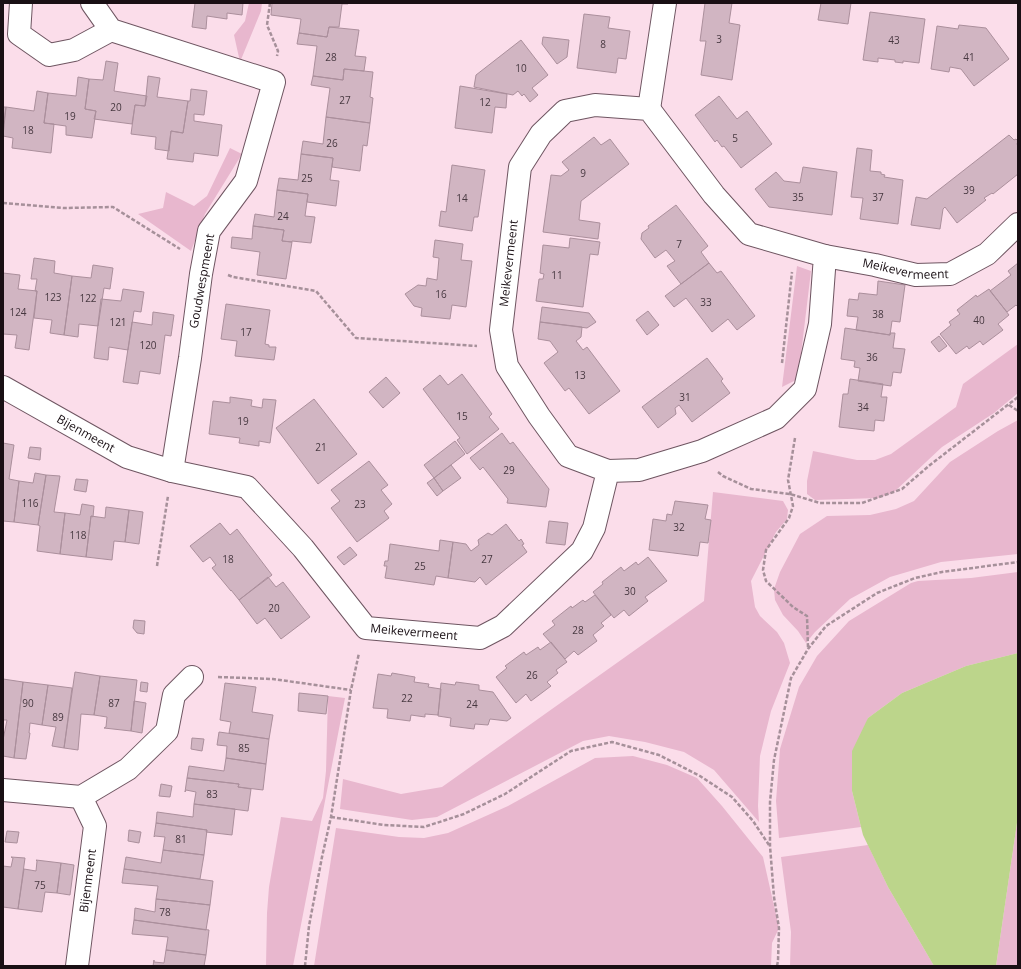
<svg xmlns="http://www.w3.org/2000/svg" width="1021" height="969" font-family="'Open Sans',sans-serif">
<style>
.green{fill:#e8b7ce}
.water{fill:#bcd58b}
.building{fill:#d1b5c2;stroke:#ab8f9c}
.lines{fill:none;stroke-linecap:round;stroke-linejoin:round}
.minor-casing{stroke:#6e5561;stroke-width:24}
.path{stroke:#a6909a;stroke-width:2.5;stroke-dasharray:4 2;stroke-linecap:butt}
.minor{stroke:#fff;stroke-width:22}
.labels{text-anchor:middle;stroke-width:3;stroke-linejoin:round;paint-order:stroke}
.number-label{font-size:10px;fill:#473840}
.street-label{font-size:12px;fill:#190f14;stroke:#fff}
</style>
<rect width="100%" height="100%" fill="#fbddea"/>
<path class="green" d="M249,3H262L261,11L240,62L234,35L245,21Z
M230,148L242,154L205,214L191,251L138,214L163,208L166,192L194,206L207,196Z
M797,266L811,271L798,379L782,387Z
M1018,344V393L994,413L942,447L893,493L878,498L815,500L807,494V481L813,451L857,460H875L891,454L956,407L963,384Z
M1018,420V554L941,562L890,577L850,599L815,632L806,643L798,631L783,615L775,600L774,589L780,572L800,534L827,516L870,515L896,509L914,501L950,462L998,431Z
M713,492L783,501L788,510L787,519L776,532L751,581L755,607L760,616L777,632L784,643L790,663L771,711L760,756L758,806L759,822L714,770L684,752L645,742L609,736L583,741L437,817L412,820L340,809L343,779L401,794L442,787L704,601Z
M1018,572V653L966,666L902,693L868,718L852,791L861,827L779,838L776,801L780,749L799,687L817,656L849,621L911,583L918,581L971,578Z
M328,696L345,698L293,966H266L267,913L269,887L281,817L312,821L323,798L326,771Z
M633,756L667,765L697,778L722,806L763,857L779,928L772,943L771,966H314L336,828L399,837L424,838L448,833L508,806L595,758Z
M1018,816V966H996Z
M868,845L888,887L934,966H790L791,932L781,857Z"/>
<path class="water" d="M1018,653V816L996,966H934L888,887L863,835L852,791V751L868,718L902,693L966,666Z"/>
<path class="building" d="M195,3H243L242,15L227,13V19L207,16L206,29L192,27Z
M272,3H348V4H342L339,27H329L327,37L299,33L301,19L271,15Z
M705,3H732L729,23L740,25L732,80L701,75L706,41H700Z
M821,3H851L848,24L818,20Z
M870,12L925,19L919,63L903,61V63L895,62V60L878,58V62L863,60Z
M584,14L610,17L608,28L630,31L626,59L618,58L616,73L577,68Z
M959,25L986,28L1009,59L974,86L961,69L950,67L949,72L931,69L937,26L958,29Z
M329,27L359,30L355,56L366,57L364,71L344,69L343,80L313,76L317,46L297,44L299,33L327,37Z
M543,37L569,40L567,57L557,64L542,44Z
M521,40L548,75L532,88L538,95L530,102L524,94L522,96L518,91L513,95L474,87L476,75Z
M106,61L118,63L114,91L147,96L145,106L135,105L132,124L94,119L96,111L85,109L89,79L103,80Z
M344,69L373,72L370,97L373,98L370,123L326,117L330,88L311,85L313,76L343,80Z
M148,76L160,78L157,97L188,101L183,133L171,131L169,151L155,149L156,137L131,134L135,105L145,106Z
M78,77L89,79L85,109L96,111L92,138L66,135V126L44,123L48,93L76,96Z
M460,86L507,94L506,108L495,107L492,133L455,128Z
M191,89L207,91L204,115L194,114V121L222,125L218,156L194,153L193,162L167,159L171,131L183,133L188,101H190Z
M37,91L48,93L44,123L54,124L51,153L12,148L13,138L3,136L6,107L34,111Z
M719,96L737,119L747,111L772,144L741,168L724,146L722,147L717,140L715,142L695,115Z
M3,107H6L3,128Z
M326,117L370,123L367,146L363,145L360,171L332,167L333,158L301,154L303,141L323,144Z
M1009,135L1014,140L1016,139L1018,141L1017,144L1018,146V174L993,194L992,193L984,198L986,200L957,223L945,207L943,209L940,229L911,225L916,197L927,199Z
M594,137L601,145L610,139L629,164L581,201L579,220L600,223L598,239L543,232L551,175L561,176L569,170L562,162Z
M857,148L872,150L870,171L881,172V174L885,175L884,177L903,180L898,224L860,219L863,198L851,197Z
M301,154L333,158L330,180L339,181L336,206L307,202L308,194L277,190L279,178L298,180Z
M452,165L485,170L478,217H474L472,231L439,226L441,211L446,212Z
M803,167L837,172L832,215L769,207L755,189L776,172L784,181L800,183Z
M277,190L308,194L305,216L315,217L311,243L292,241V242L282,241L284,230L253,226L255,214L274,217Z
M676,205L708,246L701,252L709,263L681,284L667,266L675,261L666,250L655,258L641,239L642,233L649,228L648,226Z
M253,226L284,230L282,241L292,242L286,279L257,275L260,252L231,248L232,237L252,239Z
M570,238L600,242L598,255L590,254L583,307L536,301L539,279H543L544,274L540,273L543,245L569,248Z
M435,240L463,244L461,260L472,261L466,307L452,305L450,319L421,316L422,308L414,306L405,294L418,285L426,286L427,278L437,280L439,258L433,257Z
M34,258L55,261L54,273L72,276L64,335L50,333L52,320L34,318L37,291H35L37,279H31Z
M709,263L717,273L721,271L755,316L737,330L728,319L712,332L686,298L674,307L665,296Z
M1018,263V307L1016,305L1007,312L990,291L1011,275L1008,271Z
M93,265L113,268L110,289L104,288L98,326L79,324L78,337L64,335L72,276L91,278Z
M3,273L20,275L18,289L37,291L29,350L15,348L17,335L3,334Z
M878,281L905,285L900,322L892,321L890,335L856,330L858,317L847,316L849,299L858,300L859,293L877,295Z
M123,289L144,292L141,312L134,311L128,350L109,347L108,360L94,358L101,299L121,301Z
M989,289L1009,315L998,324L1003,330L983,345L980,341L969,349L967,346L956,354L940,334L951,325L949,322L960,314L957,310L976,295L977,297Z
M226,304L270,310L265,344L269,345V347H276L274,360L235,356L237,341L221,339Z
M542,307L589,313L596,322L587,328L540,322Z
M648,311L659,325L647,335L636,320Z
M153,312L174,315L171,336L165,335L160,374L140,371L138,384L123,382L132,322L152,325Z
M540,322L582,327L581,337L576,341L583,350L587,347L620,391L589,414L569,388L565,391L544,363L558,352L550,341L538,339Z
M845,328L890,335V333H895L893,348L905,349L901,373L893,372L891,386L858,381L860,368L854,367L855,361L841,359Z
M939,336L947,346L939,352L931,342Z
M707,358L723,379L721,381L730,393L692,422L679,405L675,408L676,414L658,428L642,407Z
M462,374L492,414L489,417L499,429L467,454L457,440L460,438L423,389L440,375L448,385Z
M386,377L400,393L383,408L369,392Z
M850,379L883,384L881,397H887L884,421L875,420L874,431L839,427L843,394H848Z
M230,397L252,400L251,406L262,408L263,399L276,400L270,443L259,441V446L239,443L240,438L209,434L213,401L230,403Z
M314,399L357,454L318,484L276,428Z
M502,433L510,444L513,442L549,489L546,507L507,503L508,499L483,467L480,470L470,458Z
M455,441L465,454L434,478L424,465Z
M3,443L14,445L9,479L19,481L14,522L3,521Z
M30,447L41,448L40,460L28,458Z
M369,461L388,485L381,490L392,504L384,511L389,518L357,542L331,508L340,501L331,490Z
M451,465L461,478L443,491L434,478Z
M35,473L46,475L38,525L14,522L19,481L33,483Z
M46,475L60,476L54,512L65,513L60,554L37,551L40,526L38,525Z
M434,478L443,491L437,496L427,483Z
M76,479L88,480L86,492L74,490Z
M675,501L708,505L705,519L711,520L708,543L700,542L698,556L649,550L653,519L666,521L667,514L672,515Z
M82,504L94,506L93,517L91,516L86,557L60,554L65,513L80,515Z
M106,507L129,510L125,542L114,541L112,560L86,557L91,516L105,518Z
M129,510L143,512L139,544L125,542Z
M549,521L568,523L565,545L546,543Z
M220,523L230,535L237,529L272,575L239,600L231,590V591L212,568L216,565L210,557L203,562L190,546Z
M506,524L519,541L521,539L524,544L522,545L527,552L486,585L480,577L475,582L448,578L453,542L466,544L471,551L479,545L478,540L488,533L492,535Z
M440,540L453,542L448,578L436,576L434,585L385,578L387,566H384L385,561H388L390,544L439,551Z
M350,547L357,555L344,565L337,557Z
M648,557L667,581L645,597L648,601L629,616L624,610L614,618L593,592L603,584L602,582L621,567L624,571L636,562L638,565Z
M268,577L276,587L283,582L310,617L281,639L265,618L257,624L239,600Z
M595,595L611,615L601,623L604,626L593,635L597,641L578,655L574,651L565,659L543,634L555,625L552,621L571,606L572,608L583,600L585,602Z
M134,620L145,621L144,634L137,633L133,628Z
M551,642L567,662L556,670L558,673L547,682L551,686L531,701L526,694L516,703L496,677L507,668L505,666L524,652L526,655L538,647L540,650Z
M75,672L100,676L94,715L81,714L78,750L64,748Z
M392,673L415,677L414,682L429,684L428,687L441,689L438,715L425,714V717L411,715L410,721L387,718L388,709L373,708L378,674L391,676Z
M100,676L137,680L131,731L104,728L106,727L107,717L94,715Z
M3,679L23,682L14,758L3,756V740L7,720H3Z
M23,682L48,685L42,725L30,723L29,733H30L26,759L14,758Z
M141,682L148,683L147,692L140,691Z
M456,682L479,685V690L493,692L511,718L507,721L490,719L488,725L475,724L474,729L450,726L451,718L438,716L441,683L455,685Z
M225,683L256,687L252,712L273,715L269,739L229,733L231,722L220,720Z
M48,685L72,688L64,748L52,746L56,727L42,725Z
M299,693L328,696L326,714L298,711Z
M134,701L146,703L142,733L131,731Z
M219,732L269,739L266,764L226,758L227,746L217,745Z
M192,738L204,739L202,751L191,749Z
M226,758L266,764L263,790L238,787L239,784L187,778L189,766L224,771Z
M187,778L239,784L238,787L251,789L248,811L194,804L196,792L186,790L185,792Z
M161,784L172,786L170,797L159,796Z
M194,804L235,809L232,835L206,832L207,830L156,823L157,812L193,817Z
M156,823L207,830L204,855L163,850L165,837L155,836L154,837Z
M129,830L141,832L139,843L128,841Z
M7,831L19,832L17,843L5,842Z
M163,850L204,855L200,879L124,869L126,857L161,863Z
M11,857L25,858L18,909L3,907V866L11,867L13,858Z
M36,860L61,863L57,893L45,892L42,912L18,909L24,869L36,871L37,861Z
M61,863L74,865L70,895L57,893Z
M124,869L213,881L210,905L156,899L158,886L122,883Z
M156,899L210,905L206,930L134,920L135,908L155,912Z
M134,920L209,930L206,955L166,950L168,937L132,934Z
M166,950L206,955L204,966H153L154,960V962L164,963Z"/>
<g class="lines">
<g class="minor-casing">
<g id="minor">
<path d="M21,3L19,34L49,55L74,50L111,30"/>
<path d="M92,3L111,30L274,82L246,181L209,231L201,274L190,358L172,471"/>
<path d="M649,109L665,3"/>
<path id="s1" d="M825,256L875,265L916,275L950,274L987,254L1018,224"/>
<path id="s2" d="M3,387L127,457L172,471L247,487L303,548L366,628L480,638L503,626L582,551L594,528L608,471L568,456L539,416L507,366L501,330L520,167L541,134L565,111L595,105L649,109L714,195L749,234L825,256L820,324L805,389L776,418L702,451L639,470L608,471"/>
<path d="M3,790L81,797L128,769L167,731L174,695L192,677"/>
<path id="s3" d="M77,966L95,826L81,797"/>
</g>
</g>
<path class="path" d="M270,3L267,25L278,51L277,56
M3,203L63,208L113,207L180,249
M228,275L233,277L316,291L356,338L477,346
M782,363L792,272
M1009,405L1018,411
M795,438L788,480L793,506L789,518L766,550L763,570L766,581L793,607L807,616L808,648
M718,472L723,476L751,489L790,494L820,503H862L902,489L930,465L1018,397
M157,566L168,496
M218,677L273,679L351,690
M331,817L384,825L424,827L464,814L505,794L571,751L612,742L659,755L700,776L732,797L753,821L769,845
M305,966L309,926L322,857L331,817L351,690L359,653
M777,966L778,961L779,928L774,897L770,846V802L774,760L791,678L808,649L826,626L877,593L915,578L942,572L1018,562"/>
<use href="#minor" class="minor"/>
</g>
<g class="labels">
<g class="number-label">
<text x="719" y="43">3</text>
<text x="894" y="44">43</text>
<text x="603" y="48">8</text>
<text x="331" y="61">28</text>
<text x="969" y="61">41</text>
<text x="521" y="72">10</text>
<text x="345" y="104">27</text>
<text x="485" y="106">12</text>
<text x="116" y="111">20</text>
<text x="70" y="120">19</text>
<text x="28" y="134">18</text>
<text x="735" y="142">5</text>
<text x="332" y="147">26</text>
<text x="583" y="177">9</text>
<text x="307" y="182">25</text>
<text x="969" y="194">39</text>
<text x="798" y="201">35</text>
<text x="878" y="201">37</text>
<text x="462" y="202">14</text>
<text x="283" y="220">24</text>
<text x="679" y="248">7</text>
<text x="557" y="279">11</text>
<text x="441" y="298">16</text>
<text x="53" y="301">123</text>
<text x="88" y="302">122</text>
<text x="706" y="306">33</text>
<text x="18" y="316">124</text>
<text x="878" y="318">38</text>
<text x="979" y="324">40</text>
<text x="118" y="326">121</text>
<text x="246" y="336">17</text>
<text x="148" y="349">120</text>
<text x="872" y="361">36</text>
<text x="580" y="379">13</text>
<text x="685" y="401">31</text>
<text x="863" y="411">34</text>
<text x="462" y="420">15</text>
<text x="243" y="425">19</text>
<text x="321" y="451">21</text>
<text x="509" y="474">29</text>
<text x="30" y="507">116</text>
<text x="360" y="508">23</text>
<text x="679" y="531">32</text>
<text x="78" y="539">118</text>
<text x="228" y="563">18</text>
<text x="487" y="563">27</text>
<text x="420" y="570">25</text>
<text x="630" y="595">30</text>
<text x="274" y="612">20</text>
<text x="578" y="634">28</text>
<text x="532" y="679">26</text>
<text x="407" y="702">22</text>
<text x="28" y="707">90</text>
<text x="114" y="707">87</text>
<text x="472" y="708">24</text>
<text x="58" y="721">89</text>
<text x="244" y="752">85</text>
<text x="212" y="798">83</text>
<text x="181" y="843">81</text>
<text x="40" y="889">75</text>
<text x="165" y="916">78</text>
</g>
<g class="street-label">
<text dy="4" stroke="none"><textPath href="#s2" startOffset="1040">Meikevermeent</textPath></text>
<text dy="4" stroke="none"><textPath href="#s1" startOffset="82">Meikevermeent</textPath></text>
<text transform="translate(202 281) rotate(-80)" y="4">Goudwespmeent</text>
<text dy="4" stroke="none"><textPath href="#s2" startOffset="95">Bijenmeent</textPath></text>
<text dy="4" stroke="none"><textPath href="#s2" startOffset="499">Meikevermeent</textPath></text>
<text dy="4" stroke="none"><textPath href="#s3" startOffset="86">Bijenmeent</textPath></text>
</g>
</g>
<rect width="1021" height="969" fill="none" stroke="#190f14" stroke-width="8"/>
</svg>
